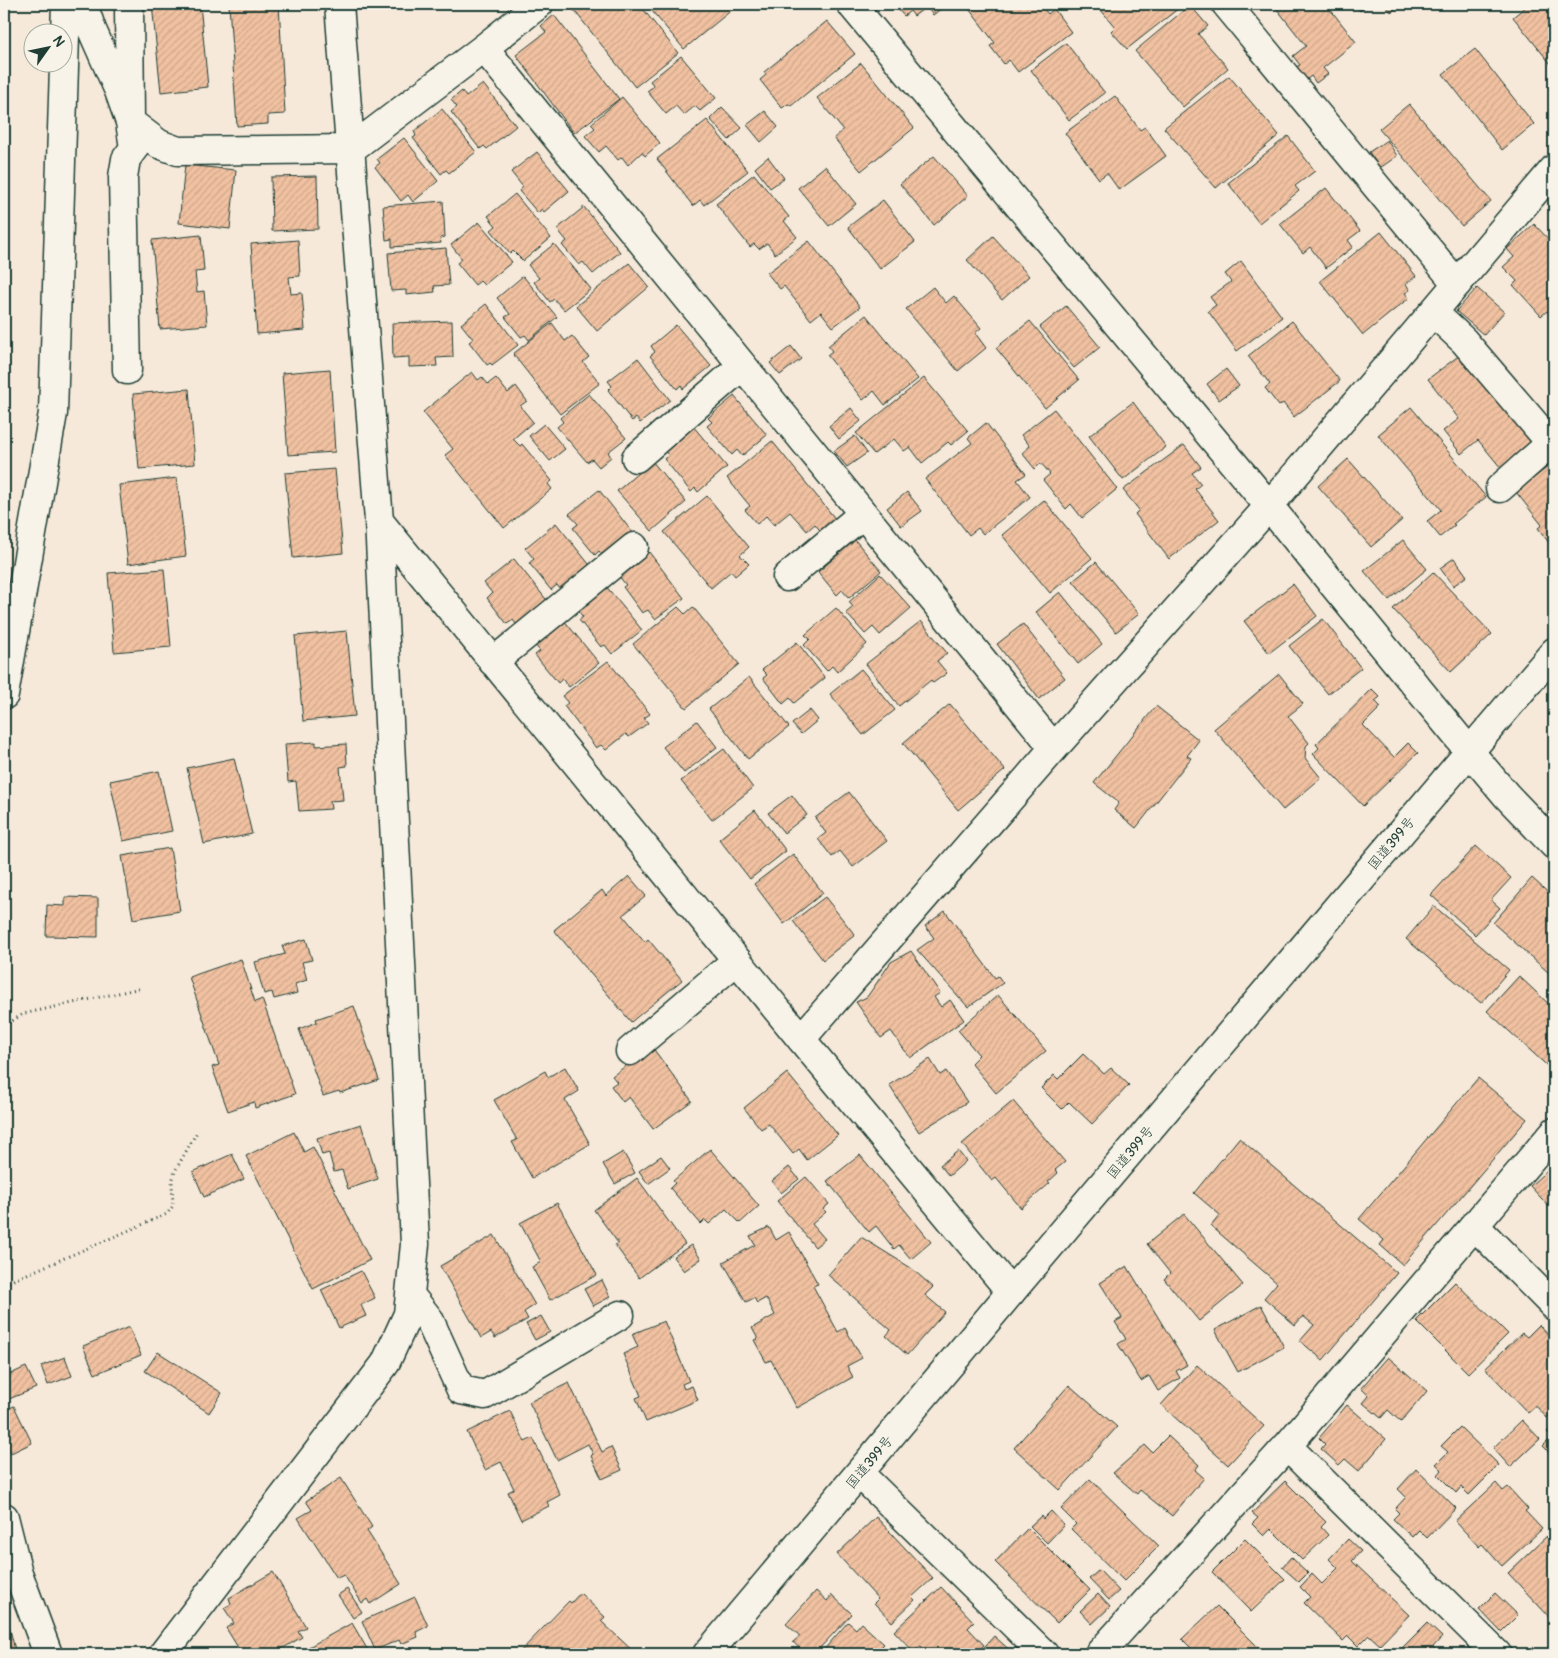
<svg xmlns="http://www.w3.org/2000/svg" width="1558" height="1658" font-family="Pangolin,'Klee One',sans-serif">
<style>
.building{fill:url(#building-hatch);stroke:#1f3d34}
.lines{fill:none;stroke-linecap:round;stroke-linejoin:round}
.minor-casing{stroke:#1f3d34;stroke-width:31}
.highway-casing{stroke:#1f3d34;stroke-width:31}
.path{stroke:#1f3d34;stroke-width:3;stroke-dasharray:1 4;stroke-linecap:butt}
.minor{stroke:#f7f3e8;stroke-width:28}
.highway{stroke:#f7f3e8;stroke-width:28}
.labels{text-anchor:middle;stroke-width:5;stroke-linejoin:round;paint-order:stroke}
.street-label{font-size:14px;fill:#1f3d34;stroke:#f7f3e8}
</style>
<defs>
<pattern id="building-hatch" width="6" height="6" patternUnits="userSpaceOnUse" patternTransform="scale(1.25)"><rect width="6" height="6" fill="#f1c1a1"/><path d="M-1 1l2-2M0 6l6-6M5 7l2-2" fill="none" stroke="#cea78b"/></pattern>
</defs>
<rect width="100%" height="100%" fill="#f6e9da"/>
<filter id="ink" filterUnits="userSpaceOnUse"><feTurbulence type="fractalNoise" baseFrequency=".02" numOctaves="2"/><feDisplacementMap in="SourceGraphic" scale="10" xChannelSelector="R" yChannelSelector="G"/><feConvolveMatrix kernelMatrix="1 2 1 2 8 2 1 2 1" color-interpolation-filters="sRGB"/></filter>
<g filter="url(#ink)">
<path class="building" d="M152,4H200L208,87L161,92Z
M229,4H279L285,114L268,115V124L237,126Z
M580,4H639L678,53L635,87L573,9Z
M661,4H739L684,49L652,11Z
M893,4H947L933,15L926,7L914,16L910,11L904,16Z
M969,4H1040L1048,14L1054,9L1071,32L1018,72L1009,60L1004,64L990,46L995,43L966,5Z
M1096,4H1184L1127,49L1111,31L1115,27Z
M1273,4H1326L1356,42L1323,68L1328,74L1316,83L1311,76L1306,80L1296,67L1300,65L1293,56L1306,46Z
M1355,4H1369L1360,11Z
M1384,4H1402L1391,12Z
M1529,4H1551L1554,8V68L1513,17Z
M1190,5L1208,26L1198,34L1228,68L1183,107L1135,51Z
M554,15L619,99L574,133L516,55L546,32L541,26Z
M827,21L855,54L791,106L788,104L782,108L760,80L766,75L764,72Z
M1066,43L1105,93L1069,120L1031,70Z
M1475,49L1534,124L1502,150L1443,74Z
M681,56L716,98L700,111L695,106L684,115L676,106L666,114L647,91L654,86L650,81Z
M861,63L914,128L861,171L834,138L843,130L817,98Z
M1229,76L1279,135L1216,188L1164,128Z
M483,84L516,126L487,149L484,146L480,149L451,112L457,107L451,100L462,91L466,97Z
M1115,96L1140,130L1145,127L1166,156L1119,190L1107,173L1099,179L1065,133Z
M622,97L660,143L645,156L642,152L628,165L622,157L618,160L606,146L599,152L585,136L595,128L591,124Z
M1409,104L1491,201L1462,226L1379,129Z
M722,107L742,128L729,140L710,119Z
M442,109L476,152L449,173L446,170L441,174L413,138L416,136L414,131Z
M765,111L778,127L761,142L747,125Z
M707,120L748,171L704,205L700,200L693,206L657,159Z
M1288,136L1315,171L1295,186L1299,191L1259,223L1228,183Z
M404,138L438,181L413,202L408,195L401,201L375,167L380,163L377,159Z
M1387,140L1397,156L1380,168L1369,152Z
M537,152L569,191L544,212L542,209L538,213L519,191L523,187L511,172Z
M934,156L968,196L934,225L900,184Z
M768,157L784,178L770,188L755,168Z
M185,165L236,170L230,229L179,223Z
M825,166L856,204L829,226L798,188Z
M754,174L789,217L784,221L797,237L775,254L767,243L759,249L754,244L750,247L716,204Z
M317,176L318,229L272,231L271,177Z
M1326,188L1360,231L1348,240L1353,247L1326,268L1310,247L1303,253L1280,224Z
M515,194L551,238L523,261L513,251L510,254L491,230L496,226L488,216Z
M883,200L915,242L880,269L848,227Z
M443,201L445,237L440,238L441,243L392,247V239L386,240L383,206Z
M584,207L620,252L593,274L583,262L579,265L562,245L567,241L557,229Z
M479,222L512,262L484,285L480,281L475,285L457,263L462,259L451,245Z
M1534,224L1554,245V320L1547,311L1541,316L1513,285L1517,281L1503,267L1514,257L1507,249Z
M1381,232L1416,276L1406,284L1410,290L1405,293L1409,298L1363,335L1320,281Z
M201,235L204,271L195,272L197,292L204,291L207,325L160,329L152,240Z
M993,236L1029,276L1002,300L967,260Z
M298,240L300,276L289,277L291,294L302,293L305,330L257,334L251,244Z
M809,241L860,307L833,327L821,312L811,320L784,286L780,289L767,273Z
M554,244L591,289L564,310L554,299L550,302L534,282L539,278L528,265Z
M446,248L449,285L434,286L435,292L406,295V290L391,291L388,253Z
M1241,261L1282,317L1237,351L1208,311L1216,305L1210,297L1231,282L1225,274Z
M629,263L649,287L597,331L576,306Z
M523,276L557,317L529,340L525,335L521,337L505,317L510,314L497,298Z
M933,287L946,303L954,296L981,328L975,333L986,348L958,371L906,309Z
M1477,288L1504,312L1484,335L1456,311Z
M486,304L518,345L492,365L490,363L487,365L469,342L473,339L461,324Z
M1066,306L1100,347L1074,368L1040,327Z
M866,315L918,379L885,405L874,391L863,400L827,355L832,351L828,346Z
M452,321L453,357L436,358L437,366L409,367V357L393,358L392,323Z
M1030,321L1079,380L1045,408L996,348Z
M1292,321L1340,381L1294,417L1283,403L1279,406L1265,388L1270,384L1248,356Z
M552,323L565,341L572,336L589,357L583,362L600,383L560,414L513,354Z
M676,325L711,366L683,389L681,385L677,389L650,356L655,352L651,346Z
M791,346L801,359L780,375L770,363Z
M1461,354L1532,444L1501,468L1478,440L1461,454L1443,431L1459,419L1428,379Z
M638,358L670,400L640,423L636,418L632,421L608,390L612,386L608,381Z
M330,369L335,452L288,455L282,373Z
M1226,369L1239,386L1219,400L1207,384Z
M472,372L478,380L482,377L488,384L496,378L508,393L516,386L527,401L520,406L533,422L513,439L520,446L522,444L552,481L548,484L552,489L504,528L445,455L453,449L423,412Z
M924,378L968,431L951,445L948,442L922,463L910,447L904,451L894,439L874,454L856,433Z
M189,389L195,464L139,469L133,394Z
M589,394L626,438L608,452L611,457L599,467L592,459L587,462L557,427L563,422L560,418Z
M734,396L767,435L742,456L737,450L732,455L707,426L712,422L708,418Z
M1133,402L1166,447L1123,480L1089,436Z
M1411,407L1486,497L1453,524L1455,525L1440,537L1427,521L1441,510L1378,435Z
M851,408L861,421L839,439L829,426Z
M1054,409L1117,489L1082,518L1071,504L1066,509L1043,480L1050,474L1041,463L1035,469L1022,453L1030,446L1021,435Z
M986,423L1026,474L1017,480L1030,497L983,534L978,528L969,535L925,479L972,443L968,438Z
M544,424L565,449L550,461L529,436Z
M693,426L727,467L698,492L695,488L691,492L664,459L668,455L664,450Z
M855,436L867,453L847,467L834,451Z
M772,441L837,521L822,533L815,524L807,531L790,512L774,525L766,516L757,524L745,510L750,506L727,478Z
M1184,445L1201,467L1192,473L1201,484L1195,489L1219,520L1169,559L1135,514L1139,510L1123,490Z
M1348,459L1402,520L1371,547L1318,486Z
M652,461L686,502L652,531L617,491Z
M1554,462V545L1552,547L1538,528L1542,525L1516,492Z
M335,469L343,553L293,558L285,473Z
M177,478L186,556L128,564L119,485Z
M599,490L633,533L604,557L599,551L595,555L573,528L578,524L569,514Z
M907,492L922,511L901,526L887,508Z
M707,496L749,547L740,555L749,564L735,576L731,571L711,588L664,532Z
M1044,500L1092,558L1050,593L1002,535Z
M556,523L593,569L563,593L557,585L551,590L529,563L534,559L525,548Z
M855,540L881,571L849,598L842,590L837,595L818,572Z
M1403,540L1427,569L1389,600L1364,571Z
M649,552L684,598L655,619L648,610L642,613L623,587L626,585L618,575Z
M1454,558L1467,576L1453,586L1440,568Z
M514,559L549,603L519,628L513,620L507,624L487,598L492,593L484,583Z
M1096,562L1139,614L1116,632L1073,581Z
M164,569L171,647L114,652L108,573Z
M1433,572L1492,634L1451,672L1393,609Z
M880,574L911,608L880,635L873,627L865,634L846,613L853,607L849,602Z
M1293,584L1317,616L1269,653L1244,621Z
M605,585L642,630L612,654L605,645L601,647L579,620L583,617L576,608Z
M1060,592L1102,644L1078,664L1036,612Z
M678,607L685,614L693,607L739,664L686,708L633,644Z
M836,608L867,644L837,672L832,666L827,671L804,645L810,639L805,635Z
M563,619L599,663L569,687L562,679L558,683L535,655L540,651L533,643Z
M1323,619L1361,668L1328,694L1289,646Z
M921,621L947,653L937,661L947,673L933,683L931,680L899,706L866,664Z
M1023,624L1065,678L1039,699L997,644Z
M347,631L355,716L303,721L295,636Z
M797,642L825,678L794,703L790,698L783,704L763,678L767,675L762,670Z
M608,661L650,714L644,718L648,723L629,737L626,734L606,750L601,745L596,748L564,706L568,703L562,696Z
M861,669L895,710L863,735L830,694Z
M1279,674L1303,704L1288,716L1309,743L1306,746L1305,758L1321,778L1283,810L1214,729Z
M749,677L789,727L748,759L709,709Z
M1372,689L1380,697L1375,701L1381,707L1363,725L1394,757L1408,743L1418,753L1363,806L1313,754L1319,748L1316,744Z
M950,704L1005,770L958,810L903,743Z
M1156,706L1199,740L1187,756L1191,758L1136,828L1114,810L1119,803L1094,783Z
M810,710L818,720L801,734L792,724Z
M697,721L717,747L684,773L663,747Z
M316,742V746L346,744L347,766L340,767L343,800L330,801L331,809L299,811L296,781L288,782L285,744Z
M724,749L753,788L712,820L681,781Z
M234,758L252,834L204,844L187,768Z
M159,771L172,831L123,841L110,781Z
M849,792L887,841L853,867L840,851L832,857L818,839L826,833L815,818Z
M792,795L807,815L784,833L768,813Z
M755,810L786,851L750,879L719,839Z
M1476,846L1511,878L1491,900L1500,908L1475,935L1431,895Z
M170,848L180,911L133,919L122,856Z
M793,854L823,893L784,924L754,884Z
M629,876L646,896L623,915L645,942L648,939L682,980L631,1022L554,930L602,890L606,896Z
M1532,878L1554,898V967L1549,973L1493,923Z
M65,897L98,898V937L46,936L47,905L65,906Z
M825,897L855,935L823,960L793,921Z
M1434,906L1509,970L1481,1003L1406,939Z
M945,911L995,978L998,976L1003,983L968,1007L917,950L934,938L925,926Z
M306,939L312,960L302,962L307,980L295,984L297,993L274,999L272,992L264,994L255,962L285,954L282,946Z
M911,951L940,993L934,997L941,1007L950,1000L964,1020L910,1058L891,1031L881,1038L856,1002L867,997L891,962Z
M241,959L255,1002L262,999L295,1094L255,1108L254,1102L228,1111L212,1067L219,1065L189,977Z
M1519,976L1554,1009V1072L1487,1011Z
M998,995L1046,1051L996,1093L971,1063L979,1055L958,1030Z
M354,1006L379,1080L340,1093L339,1091L323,1096L299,1029L317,1022L316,1019Z
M652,1047L692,1101L653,1129L629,1097L623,1102L611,1086L617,1082L612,1076Z
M1083,1054L1104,1074L1111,1068L1129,1085L1092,1124L1069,1102L1062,1109L1041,1088L1054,1075L1058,1079Z
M930,1059L940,1075L946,1071L967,1102L919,1132L889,1085Z
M565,1067L579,1091L565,1100L590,1144L532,1178L512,1142L517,1140L494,1100L545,1071L548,1077Z
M787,1073L838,1135L807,1160L799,1149L793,1154L769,1124L761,1129L744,1108Z
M1478,1078L1527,1119L1403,1265L1380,1245L1384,1240L1359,1219Z
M1013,1101L1065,1162L1055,1170L1058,1173L1048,1182L1050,1183L1021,1208L996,1178L992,1181L962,1144Z
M361,1124L378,1179L348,1189L342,1170L334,1172L329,1153L322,1155L317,1138Z
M294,1132L304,1152L313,1147L370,1260L313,1289L246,1156Z
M1239,1138L1397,1273L1323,1360L1300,1341L1314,1325L1303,1316L1295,1325L1264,1298L1277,1283L1211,1226L1220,1215L1194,1193Z
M710,1149L759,1206L740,1223L726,1209L709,1224L705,1220L701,1224L670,1188L675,1183L673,1181Z
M958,1151L966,1161L949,1176L940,1165Z
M623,1152L635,1173L615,1184L603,1164Z
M232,1154L244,1179L204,1197L193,1172Z
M860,1155L931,1242L911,1259L899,1245L894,1249L876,1226L869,1232L827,1181Z
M661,1156L670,1168L648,1184L639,1171Z
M1554,1164V1212L1530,1186Z
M789,1167L799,1179L781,1193L772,1181Z
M806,1177L829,1204L823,1209L826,1212L812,1224L825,1239L815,1247L777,1201Z
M637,1178L685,1244L639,1278L615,1245L618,1243L594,1210Z
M557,1203L597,1275L550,1300L532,1267L541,1262L520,1223Z
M1184,1214L1243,1285L1199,1321L1164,1279L1170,1273L1147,1244Z
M769,1227L776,1240L789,1232L818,1284L813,1286L838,1332L845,1328L862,1358L847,1366L853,1377L797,1408L771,1360L766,1362L754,1340L758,1339L752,1328L775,1315L766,1298L757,1303L754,1298L746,1302L723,1262L755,1245L750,1236Z
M494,1235L535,1305L524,1312L528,1319L495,1338L491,1332L481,1338L440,1266Z
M861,1237L911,1268L933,1287L925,1295L945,1312L907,1355L886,1336L891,1330L828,1275Z
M691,1245L701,1259L684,1271L673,1257Z
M1127,1266L1187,1365L1176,1371L1180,1378L1158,1391L1149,1376L1141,1381L1118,1344L1126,1339L1115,1322L1122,1318L1100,1283Z
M361,1271L375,1298L361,1305L366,1316L339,1328L321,1290Z
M602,1280L610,1297L593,1306L584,1289Z
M1455,1282L1508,1334L1468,1373L1416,1321Z
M1261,1305L1284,1347L1238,1372L1215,1330Z
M541,1316L550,1332L535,1340L526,1324Z
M664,1321L689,1381L682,1384L684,1389L692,1386L698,1400L646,1422L636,1398L641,1396L623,1354L638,1347L632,1334Z
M1539,1325L1554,1341V1410L1547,1418L1536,1406L1528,1413L1485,1368L1522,1333L1527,1337Z
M129,1327L141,1355L95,1374L83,1346Z
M158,1352L222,1393L209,1413L145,1371Z
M65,1357L72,1376L48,1385L41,1366Z
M1388,1357L1427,1391L1401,1422L1388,1410L1381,1418L1363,1403L1369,1396L1361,1388Z
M1197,1365L1264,1426L1228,1465L1161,1405Z
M26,1367L36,1388L4,1401V1377Z
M569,1383L602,1452L611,1447L622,1470L602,1479L591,1456L593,1454L588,1444L557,1460L529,1402Z
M1069,1385L1117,1427L1060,1490L1014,1448Z
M1347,1405L1386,1439L1359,1471L1345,1459L1339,1465L1321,1449L1325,1444L1319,1438Z
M14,1406L32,1443L11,1453L4,1438V1411Z
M510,1411L525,1442L533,1438L560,1495L547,1502L549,1506L521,1520L508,1492L514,1489L501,1462L485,1470L467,1432Z
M1522,1420L1540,1439L1510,1467L1493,1448Z
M1554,1425V1457L1543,1446L1552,1437L1547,1432Z
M1460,1427L1499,1465L1469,1495L1461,1487L1456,1493L1438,1475L1442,1470L1436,1464L1448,1452L1441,1446Z
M1168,1436L1199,1465L1195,1470L1204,1478L1172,1516L1140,1490L1137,1494L1113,1473L1145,1445L1152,1452Z
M1416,1469L1456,1508L1427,1538L1419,1530L1412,1537L1393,1519L1399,1513L1395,1509L1406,1497L1398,1489Z
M341,1478L372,1527L367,1531L401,1584L370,1604L367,1599L362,1603L344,1575L337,1578L298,1518L312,1510L306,1501Z
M1090,1479L1159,1546L1124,1581L1071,1529L1076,1524L1061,1509Z
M1285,1481L1326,1522L1321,1527L1328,1535L1302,1560L1271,1529L1264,1536L1252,1524L1258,1518L1252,1513Z
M1496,1483L1503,1491L1508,1487L1528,1509L1525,1511L1542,1529L1502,1566L1482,1544L1479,1547L1455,1521Z
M1051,1511L1064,1525L1047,1543L1030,1526L1041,1516L1043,1519Z
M876,1517L933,1578L912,1597L915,1600L892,1622L874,1603L878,1599L837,1554Z
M1028,1528L1090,1590L1057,1623L995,1562Z
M1550,1533L1554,1537V1622L1508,1573Z
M1245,1539L1285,1579L1251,1612L1212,1572Z
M1348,1539L1361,1551L1352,1561L1409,1615L1380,1645L1369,1635L1358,1646L1348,1636L1343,1641L1304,1603L1310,1597L1300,1587L1312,1574L1322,1584L1338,1568L1329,1559Z
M1291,1557L1308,1573L1299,1582L1282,1567Z
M1099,1570L1119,1591L1109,1600L1089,1579Z
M273,1572L306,1627L298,1631L302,1637L273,1654H242L226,1628L234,1623L224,1608L231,1604L229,1598Z
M941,1587L974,1622L968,1628L984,1645L974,1654H929L921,1646L914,1652L894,1631Z
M347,1589L362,1612L353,1618L338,1595Z
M816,1591L827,1601L832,1595L852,1614L816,1652L813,1650L809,1654H806L793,1642L800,1636L786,1624Z
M580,1593L605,1617L601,1621L636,1654H518L569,1601L571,1603Z
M1495,1593L1518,1615L1501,1632L1479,1609Z
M1098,1594L1110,1607L1092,1624L1080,1611Z
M415,1597L428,1626L416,1632L418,1637L401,1644L399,1640L375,1650L362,1621Z
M4,1605L16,1654H4Z
M1217,1606L1265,1654H1197L1182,1639Z
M848,1622L856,1629L861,1623L884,1644L874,1654H820Z
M352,1623L370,1654H296Z
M1427,1623L1442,1637L1433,1647L1440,1654H1396Z
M994,1636L1014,1654H978Z"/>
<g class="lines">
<g class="minor-casing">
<path id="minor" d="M83,4L92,30L119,91L130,122L159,144L178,151L351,149L484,48L539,4
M851,4L1269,506L1469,751L1507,796L1554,845
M1226,4L1457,284
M484,48L1054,748
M1433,312L1464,341L1551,443L1500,488
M127,370L123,177L126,159L134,148L130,122L129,4
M636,458L742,366
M379,521L801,1039L1011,1292
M787,577L863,514
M493,662L634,547
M4,695L53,413L66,4
M801,1039L1054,748L1269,506L1554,169
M630,1051L737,960
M1474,1225L1554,1306
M410,1295L429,1319L461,1390L485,1395L620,1315
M1287,1446L1497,1654
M860,1474L1044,1654
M4,1517L18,1573L48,1654
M163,1654L385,1364L408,1314L415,1244L379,521L339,4
M1099,1654L1287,1446L1554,1132"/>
</g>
<g class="highway-casing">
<path id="highway" d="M707,1654L1011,1292L1554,652"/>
</g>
<path class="path" d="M4,1026L23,1014L141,988
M4,1284L167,1214L173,1206L172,1182L175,1171L197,1132"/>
<use href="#minor" class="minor"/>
<use href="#highway" class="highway"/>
</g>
</g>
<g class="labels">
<g class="street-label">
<text transform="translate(1391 843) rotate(-50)" y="5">国道399号</text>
<text transform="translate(1130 1152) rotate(-50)" y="5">国道399号</text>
<text transform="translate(869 1462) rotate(-50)" y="5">国道399号</text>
</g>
</g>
<rect width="1558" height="1658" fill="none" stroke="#f7f3e8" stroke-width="20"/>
<rect x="10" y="10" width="1538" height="1638" fill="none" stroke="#1f3d34" stroke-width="2" filter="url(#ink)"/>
<g transform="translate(48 48) rotate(57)"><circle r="24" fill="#f7f3e8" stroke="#a1aaa0"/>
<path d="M0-4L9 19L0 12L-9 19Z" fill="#1f3d34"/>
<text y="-8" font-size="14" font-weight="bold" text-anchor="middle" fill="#1f3d34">N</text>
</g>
</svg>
